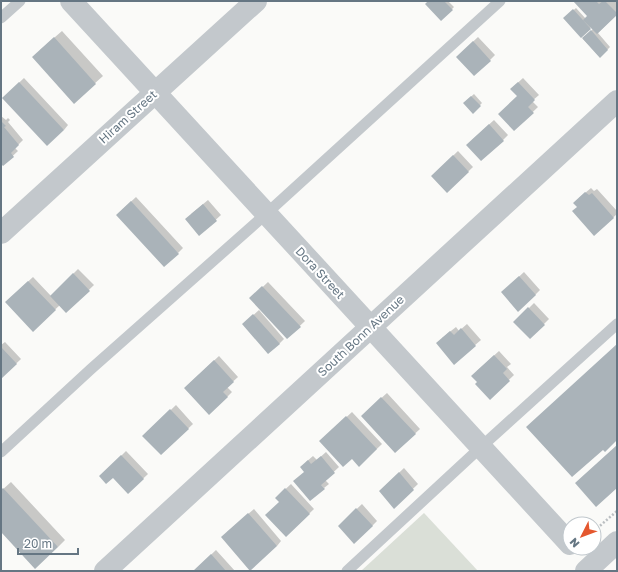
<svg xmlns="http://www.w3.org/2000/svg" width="618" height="572" font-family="'Golos Text',sans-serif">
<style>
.green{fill:#dadfd7}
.shadow{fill:#0003}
.building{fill:#aab3b9}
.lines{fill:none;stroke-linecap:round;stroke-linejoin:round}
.path{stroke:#bbbfc2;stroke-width:2.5;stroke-dasharray:2 2;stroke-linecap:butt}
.lane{stroke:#c3c8cc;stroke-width:11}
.street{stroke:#c3c8cc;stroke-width:22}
.labels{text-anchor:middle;stroke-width:4;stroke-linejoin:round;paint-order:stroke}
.street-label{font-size:12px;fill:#657683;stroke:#fff}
</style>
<rect width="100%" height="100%" fill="#fafaf8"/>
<path class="green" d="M424,513L478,571H361Z"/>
<path class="shadow" d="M429,1H448L454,7L442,19Z
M575,1H617V14L598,33L610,47L600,57L583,39L593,29L591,27L581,36L565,18L576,8L586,19L589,16Z
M62,31L103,76L74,102L40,50Z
M478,37L495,55L490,60L462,52Z
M24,78L68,125L64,130L3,98Z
M523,78L539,95L532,101L538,107L514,130L518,96L511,89Z
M474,94L482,103L473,112L464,103Z
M1,116L6,120L8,118L10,120L8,122L23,140L15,148L18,151L3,165L1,162Z
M494,120L508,135L503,140H472Z
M458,151L473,167L447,192L432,176Z
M591,188L594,191L597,189L617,211V214L594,235L578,206L579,198Z
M136,197L183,248L178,253L122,210Z
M208,200L221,215L199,235L191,214Z
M78,269L94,285L66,312L60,305L33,330L6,302L33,277L51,296Z
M524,272L540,290L535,295L507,288Z
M268,282L305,321L287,338L251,298Z
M534,303L549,319L530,338L515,322Z
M259,310L284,339L279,344L248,320Z
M467,324L481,340L454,363L442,338L456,327L459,331Z
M5,342L21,359L1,378V345Z
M499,351L511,364L507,367L514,375L490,398L478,382L477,371Z
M219,356L238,377L227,387L232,392L227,397L190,383Z
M387,393L420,429L395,452L367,411Z
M176,405L193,424L161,454L144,436Z
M352,412L382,444L359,466L352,458L325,437Z
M126,451L148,474L128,493L113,477H100Z
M326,452L339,467L325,480L329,484L324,488L305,472L306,462L313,456L317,460Z
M404,468L418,484L394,507L380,491Z
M11,482L65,540L58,547L1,530V491Z
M291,484L314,509L286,536L281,502L276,498Z
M362,504L377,521L372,526L344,521Z
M254,509L281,541L277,546L227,532Z
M216,550L235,571H194Z"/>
<path class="building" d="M428,1H444L453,10L441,21L425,4Z
M573,1H596L599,4L603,1H605L617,13V15L597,34L583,20L587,16Z
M573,9L591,29L581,38L563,18Z
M591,30L608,50L600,58L582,38Z
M54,37L96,84L74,104L32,57Z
M473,41L491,61L474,76L456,57Z
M19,82L64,130L47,146L2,98Z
M518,82L535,100L528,107L534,113L514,131L498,114L517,96L510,89Z
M471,96L481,106L473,114L463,103Z
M2,122L6,126L4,127L19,145L11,153L14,157L3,166L1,164V123Z
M489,124L504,141L481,161L466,145Z
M453,155L469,172L447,193L431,176Z
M585,192L589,195L592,193L614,218L594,236L572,211L577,207L573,203Z
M131,201L179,254L164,267L116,215Z
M203,204L217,221L199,236L185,219Z
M73,273L90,291L66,313L50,296Z
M519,276L536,295L518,312L501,292Z
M28,281L56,310L33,332L5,302Z
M262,286L301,327L287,339L249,298Z
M528,307L545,325L530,339L513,322Z
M253,314L280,344L268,354L242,324Z
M461,328L476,346L454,365L436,343L450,331L454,335Z
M617,344V440L605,452L603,450L572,477L526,427Z
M1,347L17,364L1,379Z
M494,355L507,369L503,373L510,381L490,400L475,384L477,382L471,376Z
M214,360L234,382L223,392L228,397L209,415L184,388Z
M381,397L416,434L395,453L361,416Z
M170,409L189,429L161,455L142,436Z
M346,416L377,449L359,467L352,459L343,467L319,441Z
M617,445V488L596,507L575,483Z
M121,455L144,479L128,494L113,478L106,484L99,476Z
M321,456L335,473L321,485L325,489L310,501L293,481L304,472L300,467L308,460L311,464Z
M399,472L414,490L394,509L379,491Z
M3,488L58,547L35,569L1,532V490Z
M285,488L310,514L286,537L265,515L279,502L275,498Z
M356,508L373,526L354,544L338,526Z
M248,513L277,546L250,571L221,537Z
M211,554L226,571H193Z"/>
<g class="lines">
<path class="path" d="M594,531L617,511"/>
<path class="lane" d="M1,18L20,1
M1,452L91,369L266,214L500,1
M347,571L481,447L617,324"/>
<path class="street" d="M71,1L570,544
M1,233L256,1
M105,571L617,101
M586,571L617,542"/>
</g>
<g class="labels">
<g class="street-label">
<text transform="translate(128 117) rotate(-42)" y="4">Hiram Street</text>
<text transform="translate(320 273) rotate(47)" y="4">Dora Street</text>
<text transform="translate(361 336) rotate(-43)" y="4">South Bonn Avenue</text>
</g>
</g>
<rect width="618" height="572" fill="none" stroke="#657683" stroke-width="4"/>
<g transform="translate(582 536) rotate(228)"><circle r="19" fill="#ffffff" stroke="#c1c8cd"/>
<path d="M0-3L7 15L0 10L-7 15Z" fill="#e4572e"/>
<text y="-6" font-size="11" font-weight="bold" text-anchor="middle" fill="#657683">N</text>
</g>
<path d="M18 548v6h60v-6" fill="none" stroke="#657683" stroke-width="2"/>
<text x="24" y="548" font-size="12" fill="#657683" stroke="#ffffff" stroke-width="3" paint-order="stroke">20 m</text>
</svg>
